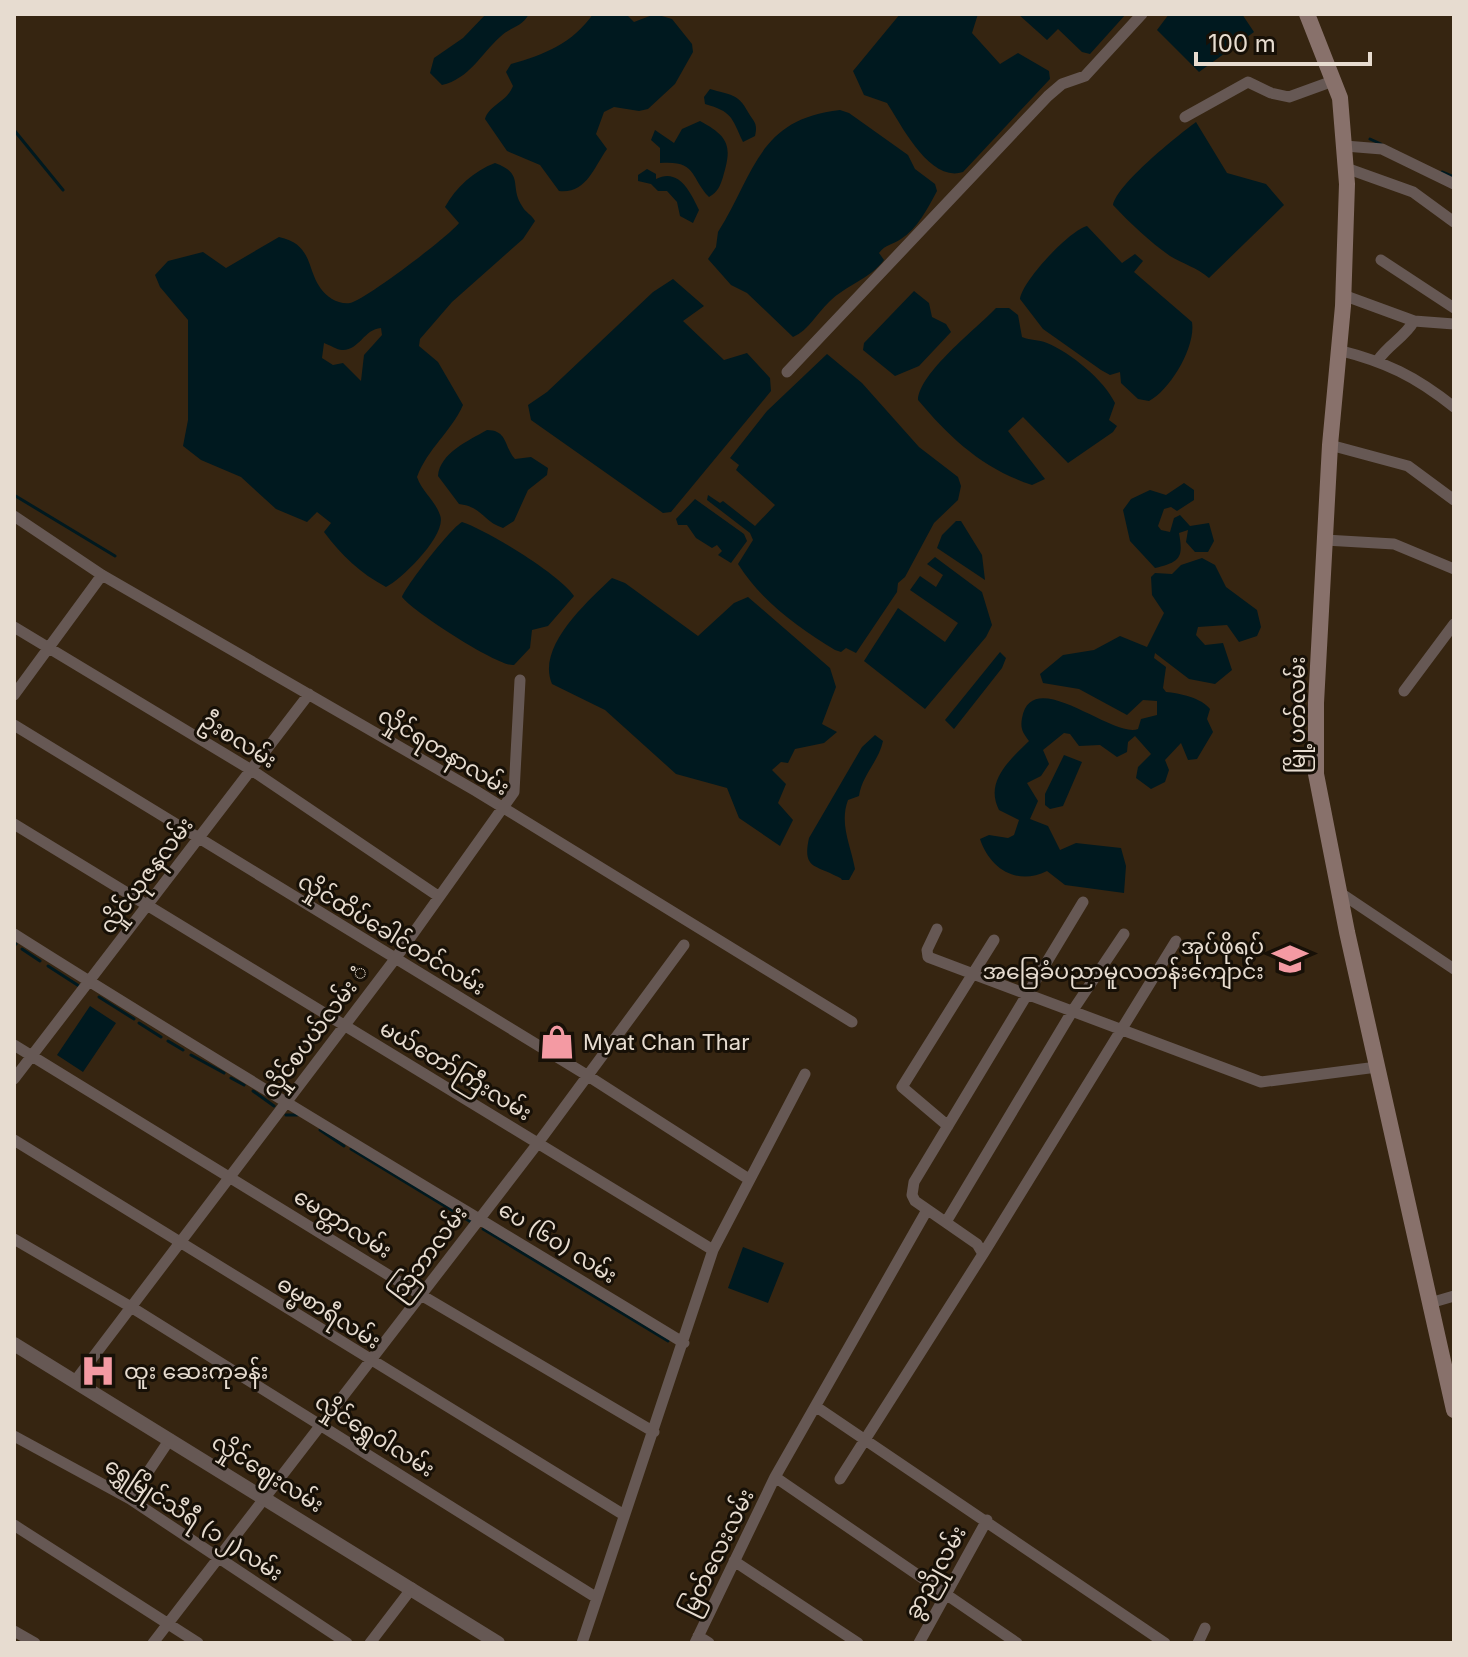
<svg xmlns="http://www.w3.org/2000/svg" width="1468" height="1657" font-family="Inter,'Noto Sans Myanmar',sans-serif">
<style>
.water{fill:#00191f;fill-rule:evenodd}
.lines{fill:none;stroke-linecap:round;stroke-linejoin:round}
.stream{stroke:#00191f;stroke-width:3}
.minor{stroke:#665854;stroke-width:11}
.tertiary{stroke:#665854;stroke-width:14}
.secondary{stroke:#88716b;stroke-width:16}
.labels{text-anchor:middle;stroke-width:6;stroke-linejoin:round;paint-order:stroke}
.street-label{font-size:22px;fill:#e7dcd0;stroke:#171007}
.poi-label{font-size:22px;fill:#e7dcd0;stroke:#171007;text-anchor:start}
</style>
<rect width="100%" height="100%" fill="#362511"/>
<path class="water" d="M486,14H529C521,28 510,27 500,37C481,54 469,79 442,85L430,73L434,58L463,38Z
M593,14H626L634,22L655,14L672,19L692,44L693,52L675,84L648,109L639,111L614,107L604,112L596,134L607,149C593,169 586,194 559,191L540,165L507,151L485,119C489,105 507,102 513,86L506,72L511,64C544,55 573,43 593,14Z
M900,14H978L972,33L1000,64L1018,53L1049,71L1050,79L963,172C930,183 902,126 887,103L864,95L853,71Z
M1018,14H1126L1090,54L1082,52L1058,29L1047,40Z
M1169,14H1242L1254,32L1199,72L1157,30Z
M710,89C730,95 738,93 748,112C754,122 758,123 755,136L743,142C731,116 732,112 705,104L704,97Z
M840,110L849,113L908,155L915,169L935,184L937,191C928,208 917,229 901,239C892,245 886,244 879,253L884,260C870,279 846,285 829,302C817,313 809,330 793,337L747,293L731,285L708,259L716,247L718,232C755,173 758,119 840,110Z
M700,121C730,137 732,147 723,177C720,186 718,192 709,197C690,177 697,160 660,163V148L651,140L655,130L674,143L682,129Z
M1196,122L1227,173L1266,184L1284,205L1209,278C1196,267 1183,264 1170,256C1149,241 1131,224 1113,205C1117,184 1177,136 1196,122Z
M495,163C525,174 509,186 522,206C525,212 531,214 535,221L523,239L452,302L420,339L419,346L438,362L463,405C451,432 428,448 417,477C422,492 435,500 440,515C448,534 402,579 386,587C360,573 342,556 324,532L331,523L317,512L307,522L276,509L241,477L201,460L183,446L188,420V320L160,287L155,275L168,261L203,252L226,268L279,237C320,246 302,279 332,299C337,302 344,304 350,303C365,300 448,237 459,223L445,207C456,187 474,171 495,163ZM381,328L382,335L364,355L361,381L343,363L333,365L322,358L324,343C330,345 337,350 342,350C359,351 364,329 381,328Z
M647,169L656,174V179C679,167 691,193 699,210L693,223L680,216L677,202L667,191H658L651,184L638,181V175Z
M1087,226L1122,263L1135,254L1143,261L1134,272L1192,322C1196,347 1170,390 1149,401L1138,399L1121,383L1120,372L1110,375L1101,370L1043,329L1020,299C1022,281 1070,230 1087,226Z
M673,279L704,306L683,321L724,360L747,353L770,378L771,391L671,512L663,513L531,420L528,405L547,392L653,292Z
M914,291L929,303L932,317L946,324L951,332L919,366L895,376L863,350L864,343Z
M996,308H1009L1018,315L1022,337C1031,341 1038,339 1047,343C1071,353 1104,380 1115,403L1109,420L1117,426L1113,432L1068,463L1023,417L1008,431L1045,479L1032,485C983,469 950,438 918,400C919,373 976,329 996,308Z
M827,354L862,383L919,447L958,477L961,486L958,500L934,523L905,577L898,583L897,592L856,653L846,648L841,652L835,650C798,627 762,602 738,564L753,540L750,533L707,500L708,495L720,503L723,501L755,526L775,505L736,470L739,465L730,458L767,411Z
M487,430C508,430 504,447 515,459L531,457L548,468L547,475L528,490L514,521L503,528C482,521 483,507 459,504L438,476C440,453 468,441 487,430Z
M1184,483L1194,490V500L1177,511L1171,507L1164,509L1158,526L1161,530L1170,532L1174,518L1180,515L1190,526L1209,523L1214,541L1208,552H1195L1186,542L1188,530L1179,533C1183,556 1182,562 1155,568L1130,541L1123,510L1131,499L1150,490L1166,495Z
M695,499L744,534L747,541L731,563L718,555L722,551L717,545L712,548L696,538L687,525H678L676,519Z
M956,521H961L982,555L985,580L937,548L942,535Z
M462,522C487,530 560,575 574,596L548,626L532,630L530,648L514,665C500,668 412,611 402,597C408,583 451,528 462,522Z
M935,557L982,592L992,625L986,637L925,709L864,661L898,608L945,642L958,623L910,590L920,576L936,587L943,575L927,564Z
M1202,558L1215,565L1226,587L1257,610L1261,627L1257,636L1239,642L1227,625L1198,627L1196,635L1205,645L1223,643L1232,670L1215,684L1189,679L1155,653L1154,658L1166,667L1163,688L1166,692C1179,693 1202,698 1210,709L1207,719L1213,732L1197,759L1188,760L1181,743L1165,760L1169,770L1165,782L1151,789L1136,778L1138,767L1151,754L1135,736L1128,742L1127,752L1117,757L1100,745L1079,746L1070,734L1064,733L1043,750L1049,764L1041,776L1027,783L1038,801L1030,819L1048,826L1060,850L1076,843L1121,848L1126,866L1124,893L1065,885L1047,871C1017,886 990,869 980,839L989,835L1008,838L1014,835L1019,820L999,810C984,781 1011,759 1029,741C1023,733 1020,729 1022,718C1032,664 1113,739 1138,729L1141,719L1157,715V701L1143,700L1127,715L1079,689L1043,683L1040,674L1063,655L1094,650L1120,636L1147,647L1164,613L1152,595L1151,577L1155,573L1172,574L1181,565Z
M612,578L625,583L698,636L734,603L748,597L830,668L836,687L822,724L837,732L824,743L795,749L788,763L781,762L772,770L786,784L778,803L793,820L780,846L739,818L727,788L676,774L605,710L552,684C536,647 587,602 612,578Z
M1000,652L1006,658L1002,668L954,729L945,720Z
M875,735L883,741C879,761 862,775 859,796L848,800C839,824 851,846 855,869L849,880C835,880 848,881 836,876C816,865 802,869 809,838L862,747Z
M1064,755L1082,762L1063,806L1050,809L1045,805V794Z
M90,1006L116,1023L83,1072L57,1055Z
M743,1247L784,1263L768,1303L728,1288Z"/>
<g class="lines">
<path class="stream" d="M14,130L63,190
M1370,139L1381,144
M1442,172L1454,177
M14,495L115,556
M14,943L16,944
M22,949L40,961
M48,966L79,986
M99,997L134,1019
M139,1023L161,1037
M168,1041L183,1050
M191,1055L224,1073
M231,1078L244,1085
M253,1091L274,1106
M286,1115H297
M320,1130L344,1146
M351,1149L471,1222
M483,1229L668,1341"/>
<path class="minor" d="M1185,117L1248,82L1271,93L1289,97L1333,81
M1345,146L1382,149L1454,184
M1346,168L1413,192L1454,222
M1381,260L1454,308
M1343,295L1414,321L1454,324
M1338,350C1386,362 1415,376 1454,407
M1378,360C1389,344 1405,337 1414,321
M787,372L1048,96L1062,84L1085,76L1142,14
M1330,445L1408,466L1454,500
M14,516L102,575L476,791L852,1022
M1325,540L1394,544L1454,569
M14,627L253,771L438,896
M1404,691L1454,624
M14,695L102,575
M14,725L585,1074L747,1178
M14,824L713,1250
M1339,892L1454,969
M937,929L927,950L928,957L1261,1082L1377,1067
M14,934C235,1074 461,1207 684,1343
M14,1045L421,1295L654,1432
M14,1079L309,694
M948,1126L902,1087L994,940
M14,1140L624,1515
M946,1222L1073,1010L1124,934
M14,1239L131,1307L597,1598
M983,1254L1176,941
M1430,1303L1454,1296
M75,1381L395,959L514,792L520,680
M818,1408L1165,1643
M14,1436L130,1499L347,1643
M775,1477L1017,1643
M840,1479L983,1254L977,1244L915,1201L912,1195L914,1182L1083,902
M130,1499L170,1439
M14,1525L198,1643
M734,1561L858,1643
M14,1631L35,1643
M698,1636L709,1643
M153,1643L538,1143L684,945
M370,1643L412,1588
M582,1643L713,1250L805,1074
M695,1643L775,1477L927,1210
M919,1643L987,1520
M1198,1643L1205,1628"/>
<path class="tertiary" d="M14,1344L498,1643"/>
<path class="secondary" d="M1307,14L1340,98L1347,184L1343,306L1330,445L1316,703V774L1347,932L1454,1410"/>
</g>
<defs>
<g id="school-bare" transform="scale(2.76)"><path d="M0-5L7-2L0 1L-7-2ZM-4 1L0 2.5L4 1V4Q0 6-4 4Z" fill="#f49aa3" stroke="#171007" stroke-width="2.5" paint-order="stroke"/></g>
<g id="shop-bare" transform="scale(2.76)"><path d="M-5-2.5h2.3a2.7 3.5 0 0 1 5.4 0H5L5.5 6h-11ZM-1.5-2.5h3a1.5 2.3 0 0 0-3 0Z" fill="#f49aa3" stroke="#171007" stroke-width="2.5" paint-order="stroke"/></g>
<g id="hospital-bare" transform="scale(2.76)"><path d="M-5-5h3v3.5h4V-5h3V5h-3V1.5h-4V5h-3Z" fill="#f49aa3" stroke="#171007" stroke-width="2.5" paint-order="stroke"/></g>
</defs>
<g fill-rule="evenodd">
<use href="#school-bare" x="1290" y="959"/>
<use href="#shop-bare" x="557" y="1042"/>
<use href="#hospital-bare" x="98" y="1371"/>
</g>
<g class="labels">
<g class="street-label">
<text transform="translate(1297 715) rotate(-90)" y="8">မြို့ပတ်လမ်း</text>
<text transform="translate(239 740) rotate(32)" y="8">ဦးစလမ်း</text>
<text transform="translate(444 751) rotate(31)" y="8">လှိုင်ရတနာလမ်း</text>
<text transform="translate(146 875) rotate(-53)" y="8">လှိုင်ယုဇနလမ်း</text>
<text transform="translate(392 934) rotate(31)" y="8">လှိုင်ထိပ်ခေါင်တင်လမ်း</text>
<text transform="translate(315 1031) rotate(-53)" y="8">လှိုင်စပယ်လမ်း ံ</text>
<text transform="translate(456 1070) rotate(31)" y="8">မယ်တော်ကြီးလမ်း</text>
<text transform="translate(343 1223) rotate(32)" y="8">မေတ္တာလမ်း</text>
<text transform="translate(558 1242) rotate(32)" y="8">ပေ (၆၀) လမ်း</text>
<text transform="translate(428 1253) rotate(-53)" y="8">သြဘာလမ်း</text>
<text transform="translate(329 1312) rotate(32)" y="8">ဓမ္မစာရီလမ်း</text>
<text transform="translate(375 1435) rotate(32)" y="8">လှိုင်ရွှေဝါလမ်း</text>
<text transform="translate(268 1473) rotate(32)" y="8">လှိုင်ဈေးလမ်း</text>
<text transform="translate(194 1519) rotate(33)" y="8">ရွှေမြိုင်သီရီ (၁၂)လမ်း</text>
<text transform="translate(717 1552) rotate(-64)" y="8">မြတ်လေးလမ်း</text>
<text transform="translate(935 1572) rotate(-61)" y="8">ခွာညိုလမ်း</text>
</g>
<g class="poi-label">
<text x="1264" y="954" text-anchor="end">အုပ်ဖိုရပ်<tspan x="1264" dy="25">အခြေခံပညာမူလတန်းကျောင်း</tspan></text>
<text x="583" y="1050">Myat Chan Thar</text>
<text x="124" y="1379">ထူး ဆေးကုခန်း</text>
</g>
</g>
<rect width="1468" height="1657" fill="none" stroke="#e7dcd0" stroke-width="32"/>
<path d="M1196 52v12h174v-12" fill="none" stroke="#e7dcd0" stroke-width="4"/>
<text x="1208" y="52" font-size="24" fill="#e7dcd0" stroke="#171007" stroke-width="6" paint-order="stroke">100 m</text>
</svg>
